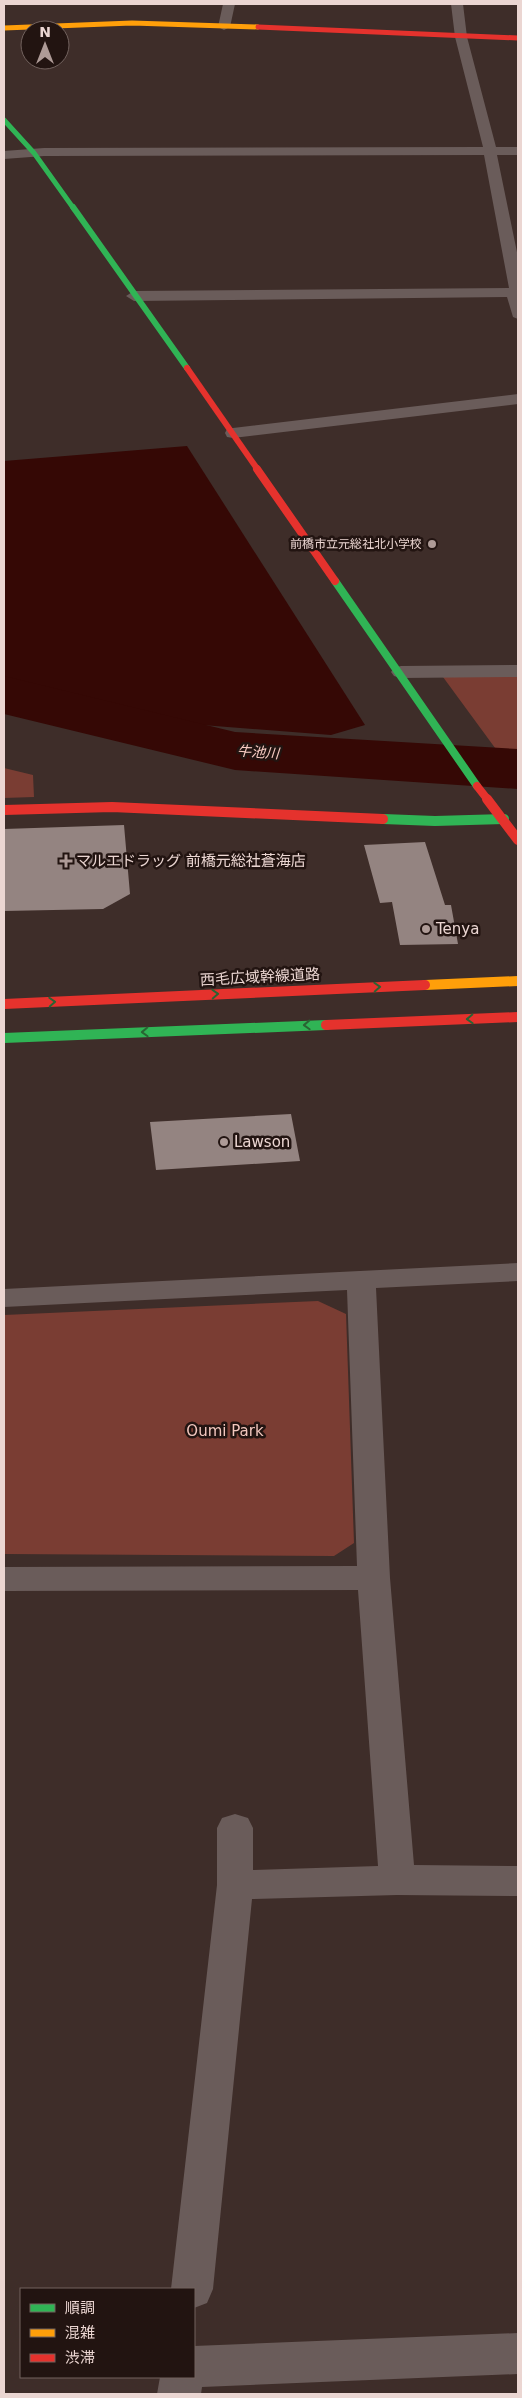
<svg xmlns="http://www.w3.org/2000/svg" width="522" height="2398" font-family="'DejaVu Sans','Noto Sans JP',sans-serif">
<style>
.green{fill:#7a3d33}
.water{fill:#350805}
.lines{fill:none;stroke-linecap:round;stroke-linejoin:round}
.river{fill:#350805;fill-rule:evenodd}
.building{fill:#948481}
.street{fill:#6a5c5a;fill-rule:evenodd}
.fast-far3{stroke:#30b455;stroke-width:5}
.fast-far2{stroke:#30b455;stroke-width:6}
.fast-far1{stroke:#30b455;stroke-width:8}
.fast{stroke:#30b455;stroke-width:10}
.slow-far1{stroke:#ff9f0a;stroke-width:5}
.slow{stroke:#ff9f0a;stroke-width:10}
.jam-far3{stroke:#e5322d;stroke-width:5}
.jam-far2{stroke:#e5322d;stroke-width:6}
.jam-far1{stroke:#e5322d;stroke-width:8}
.jam{stroke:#e5322d;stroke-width:10}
.oneway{stroke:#296433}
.poi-dot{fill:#ae9b97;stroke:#221411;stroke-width:2}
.labels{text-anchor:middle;stroke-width:5;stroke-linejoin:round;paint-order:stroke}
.far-poi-label{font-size:12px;fill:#ebd6d2;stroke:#221411;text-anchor:end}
.far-water-label{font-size:14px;font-style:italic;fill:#f9cdc4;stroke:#221411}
.poi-label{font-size:15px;fill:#ebd6d2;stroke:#221411;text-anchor:start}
.street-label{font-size:15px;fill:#ebd6d2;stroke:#221411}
.park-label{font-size:15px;fill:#f2c7be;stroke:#221411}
</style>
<rect width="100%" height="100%" fill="#3e2d29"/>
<path class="green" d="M443,677H518V753L498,752Z
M4,768L33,775L34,797L4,798Z
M318,1301L346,1314L354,1543L334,1556L4,1554V1315Z"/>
<path class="water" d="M187,446L365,725L331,735L177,723L27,689L4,681V461Z"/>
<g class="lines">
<path class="river" d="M4,676L235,732L518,749V789L235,770L4,714Z"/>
</g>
<path class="building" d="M124,825L130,894L103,909L4,911V829Z
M425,842L445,905H451L458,944L400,945L392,902L380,903L364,845Z
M291,1114L300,1161L156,1170L150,1122Z"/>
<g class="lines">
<path class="street" d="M223,4H235L230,27L224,30L218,27Z
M451,4H463L467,37L496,147H518V155H497L518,257V319L513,317L507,297L134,301L126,296L134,291L509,288L484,155L44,156L4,159V151L44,148L483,147L455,37Z
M518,394V404L233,438L227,437L225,433L227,429L233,428Z
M518,665V677L401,678L394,676L391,672L394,668L401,666Z
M518,1263V1281L376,1288L390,1578L414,1865L518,1866V1896L397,1895L252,1899L213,2289L207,2303L194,2308V2289H171L217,1885V1828L222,1818L235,1814L248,1818L253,1828V1870L378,1866L358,1590L4,1591V1567L357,1566L347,1290L4,1307V1289Z
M518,2333V2374L202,2387L201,2394H157L160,2377H194V2346Z"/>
<path class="fast-far3" d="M4,120L34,153L74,209"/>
<path class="fast-far2" d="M73,207L187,368"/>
<path class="fast-far1" d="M335,581L477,786"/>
<path class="fast" d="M383,819L435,821L504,819
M4,1038L326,1025"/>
<path class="slow-far1" d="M4,28L132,23L258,27"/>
<path class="slow" d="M425,985L518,981"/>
<path class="jam-far3" d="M258,27L518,38"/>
<path class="jam-far2" d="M187,368L258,470"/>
<path class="jam-far1" d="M257,469L335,581
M477,786L488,800"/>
<path class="jam" d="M487,799L518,840
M4,810L112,807L383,819
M4,1004L425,985
M326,1025L518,1017"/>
</g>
<defs><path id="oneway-chevron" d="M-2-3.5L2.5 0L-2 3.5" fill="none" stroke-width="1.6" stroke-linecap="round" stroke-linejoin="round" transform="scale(1.25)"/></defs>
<g class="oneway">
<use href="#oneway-chevron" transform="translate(377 987) rotate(-3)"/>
<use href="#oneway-chevron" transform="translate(215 994) rotate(-3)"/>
<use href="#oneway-chevron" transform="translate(52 1002) rotate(-3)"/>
<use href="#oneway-chevron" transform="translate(470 1019) rotate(178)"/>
<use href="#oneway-chevron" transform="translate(307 1025) rotate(178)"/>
<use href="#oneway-chevron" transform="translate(145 1032) rotate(178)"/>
</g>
<g class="poi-dot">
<circle cx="432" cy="544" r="5"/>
<path d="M63.5 853.5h5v5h5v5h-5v5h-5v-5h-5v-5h5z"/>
<circle cx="426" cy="929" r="5"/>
<circle cx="224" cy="1142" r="5"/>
</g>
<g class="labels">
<g class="far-poi-label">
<text x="422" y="548">前橋市立元総社北小学校</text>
</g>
<g class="far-water-label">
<text transform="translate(258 752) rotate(4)" y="5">牛池川</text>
</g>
<g class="poi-label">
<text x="76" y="866">マルエドラッグ 前橋元総社蒼海店</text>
<text x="436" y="934">Tenya</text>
<text x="234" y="1147">Lawson</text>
</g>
<g class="street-label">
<text transform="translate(260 977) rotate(-3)" y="5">西毛広域幹線道路</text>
</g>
<g class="park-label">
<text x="225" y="1436">Oumi Park</text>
</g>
</g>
<rect width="522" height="2398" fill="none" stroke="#ebd6d2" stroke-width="10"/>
<rect x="20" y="2288" width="175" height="90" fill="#221411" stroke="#72625e"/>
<rect x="30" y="2304" width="25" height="8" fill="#30b455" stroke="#72625e"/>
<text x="65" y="2313" font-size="15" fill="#ebd6d2">順調</text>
<rect x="30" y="2329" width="25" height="8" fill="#ff9f0a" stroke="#72625e"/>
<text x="65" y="2338" font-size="15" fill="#ebd6d2">混雑</text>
<rect x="30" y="2354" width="25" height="8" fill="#e5322d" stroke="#72625e"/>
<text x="65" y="2363" font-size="15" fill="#ebd6d2">渋滞</text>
<g transform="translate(45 45)"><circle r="24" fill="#221411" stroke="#72625e"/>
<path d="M0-4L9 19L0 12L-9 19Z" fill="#ae9b97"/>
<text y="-8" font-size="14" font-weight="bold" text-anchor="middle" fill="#ebd6d2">N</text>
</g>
</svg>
